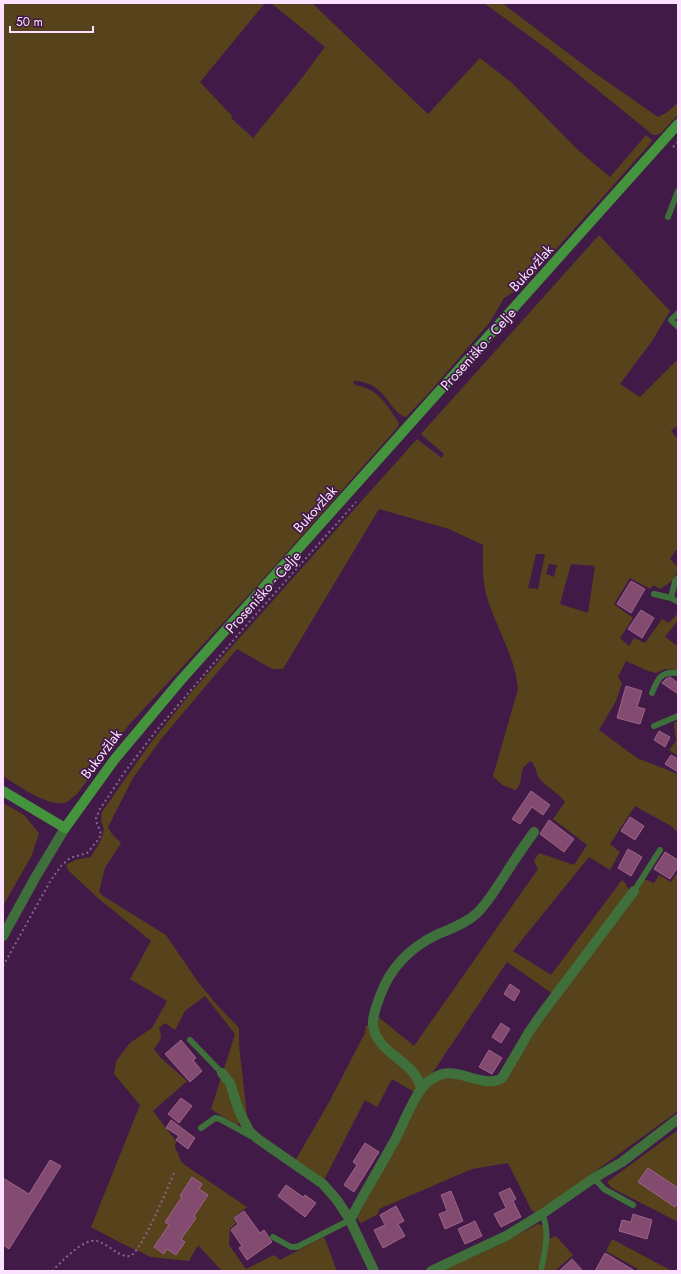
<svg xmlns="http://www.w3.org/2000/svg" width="681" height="1274" font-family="Jost,sans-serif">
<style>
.green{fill:#57431b;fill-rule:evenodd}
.building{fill:#844b70;stroke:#9e6388}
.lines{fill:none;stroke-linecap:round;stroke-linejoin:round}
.path{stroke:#87658b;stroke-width:2;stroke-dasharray:2 3;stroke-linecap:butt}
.service{stroke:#3f6f3b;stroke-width:6}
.minor{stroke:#3f6f3b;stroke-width:10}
.tertiary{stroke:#3f6f3b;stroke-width:10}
.secondary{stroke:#44943e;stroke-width:10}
.labels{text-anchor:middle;stroke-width:3.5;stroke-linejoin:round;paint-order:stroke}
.street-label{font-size:14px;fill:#fbe2fe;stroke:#411a47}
</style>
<rect width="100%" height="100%" fill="#411a47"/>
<path class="green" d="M3,3H265L200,82L232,116L231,118L253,138L298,83L325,47L271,3H312L428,114L480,58L512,83L579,151L610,177L646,135L652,140L650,144L525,284L517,290L504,298L490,322L428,394L406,417C389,414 387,381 353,381L355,385C379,389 386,404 399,423L398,427L257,586L128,726L77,794C74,796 70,800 67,802C51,809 17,785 3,776Z
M484,3H502L589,69L658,117L666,113L678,103V115L661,133L657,135H653L547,49Z
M599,235L670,311L652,341L620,384L640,397L678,359V425L671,431L678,439V551L676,550L670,559L678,567C678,577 668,585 660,589L653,585L650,589L630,578L614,604L633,618L620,638L629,646L634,638L645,643L662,619L669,623L678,613V620L665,637L678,646V670L665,669L656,673L648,671L626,661L618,677L622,683L616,701L599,730L637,758L678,774V833L671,826L635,806L610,844L620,852L610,870L589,857L513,951L551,975L622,880C626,883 628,888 630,893L553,994L507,962L431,1075L423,1080L379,1037L376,1015L414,1046L538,869L534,861L539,853L574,865L587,845L553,819L565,802C558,792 546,787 539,778C536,774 537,767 531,761C515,770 526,783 515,790L502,785L493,776L518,689C515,655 495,626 486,594C482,578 483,561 483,545L449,529L379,509L283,669H272L237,649L162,738L133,778L108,827L112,834L121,843L105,868L99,891L103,896L166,935L198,982L218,1006L239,1028V1045L247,1116L252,1125L251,1128L224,1069L235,1034L205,996L185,1011L175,1030L165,1023L159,1028C163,1038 160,1041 154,1049L161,1058L187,1081L153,1111L176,1141L175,1147L182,1163L247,1207L233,1218L236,1223L230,1229L229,1245L246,1269L274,1255L280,1260L324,1237L337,1271H222L198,1245L189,1261L151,1257L121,1243L91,1227L140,1105L114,1074L116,1061L130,1043L152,1028L167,1001L130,979L151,941L99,899L69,871L66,865L75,860L91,857C96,847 109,833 101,822L102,812L149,745L194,689L417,439L442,458L444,454L421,434ZM536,554H545L538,589L528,588ZM549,564L557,565L554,577L546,574ZM571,564L595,566L588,613L560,604Z
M678,721V756L669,750L676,741L674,723Z
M3,803L24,815L39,833L32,855L3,906Z
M678,871V1111L571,1189L536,1212L532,1211L508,1163L472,1169L379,1209L378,1214L361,1223L359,1221L357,1218L428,1085L443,1077L498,1084L644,879L654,883L659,875L671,882Z
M366,1025L371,1026L417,1079L416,1093L392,1079L377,1107L365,1100L324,1180L295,1161L328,1104L365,1033Z
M221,1078L226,1082L240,1121L238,1125L233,1123L211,1109Z
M678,1130V1222L612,1188L607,1182Z
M538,1224L544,1226L545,1232L538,1271H440C474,1258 506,1241 538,1224Z
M556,1236L573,1255L555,1271H544L549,1239Z
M612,1239L672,1271H637L638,1269L606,1251Z"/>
<path class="building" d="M631,581L645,589L631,613L617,604Z
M641,610L654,618L642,638L628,629Z
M670,677L678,683V694L662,683L666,679Z
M626,686L642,691L637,707L645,709L640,724L617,718Z
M659,731L670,737L665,747L654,740Z
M671,755L678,759V772L665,764Z
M531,791L550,805L543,815L532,807L520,824L512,819Z
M630,817L644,826L635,840L621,831Z
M549,820L574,839L564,852L540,834Z
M628,849L642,857L631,876L618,868Z
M665,852L678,860V867L670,879L654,869Z
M510,984L520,991L514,1001L504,994Z
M501,1023L510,1029L501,1043L492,1037Z
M181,1040L196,1058L193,1060L202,1071L190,1082L165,1054Z
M489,1050L502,1058L492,1074L479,1067Z
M181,1098L192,1106L179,1123L168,1114Z
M171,1120L195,1138L188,1149L176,1140L179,1136L166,1128Z
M365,1143L379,1152L354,1192L344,1185L357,1165L353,1162Z
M50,1160L61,1166L9,1249L3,1245V1178L29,1194Z
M648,1168L678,1188V1202L675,1207L638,1182Z
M192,1177L202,1184L199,1189L208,1195L194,1216L196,1218L181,1239L185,1242L176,1255L167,1249L164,1254L154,1247L169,1225L165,1222L182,1197L180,1196Z
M286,1185L303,1197L305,1195L316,1203L305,1217L278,1196Z
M510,1188L516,1199L513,1201L521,1217L501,1227L494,1214L506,1208L499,1193Z
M451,1191L463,1221L445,1229L439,1214L447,1211L441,1195Z
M396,1206L404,1221L398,1224L405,1236L383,1248L374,1230L385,1225L380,1215Z
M244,1211L260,1233L264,1230L272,1242L247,1260L239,1248L242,1246L231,1230L238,1224L234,1218Z
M633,1214L652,1220L647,1239L619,1231L622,1220L631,1222Z
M475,1221L482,1236L465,1244L458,1229Z
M605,1253L635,1271H595Z
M572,1259L583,1271H559Z"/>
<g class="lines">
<path class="path" d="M673,147L678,142
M3,966L51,880L61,866L70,858L87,853L98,840L101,835L100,830L97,824L96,818L100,809L124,773L156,731L243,629L356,502
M52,1271C62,1262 82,1238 97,1241C103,1243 111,1248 116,1252C120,1254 125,1257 130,1256C141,1253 168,1187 174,1173"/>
<path class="service" d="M668,217L678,191
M678,313L671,320L678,327
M654,594L671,598L678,602
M671,598L675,581L678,578
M652,693C658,678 661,671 678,673
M654,726L678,716
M634,891L660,850
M190,1040L222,1073
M201,1128L215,1118L220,1119L251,1136
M594,1178L604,1189L633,1205
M273,1237L291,1247H297L350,1220
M541,1271C544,1252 551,1233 542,1214"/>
<path class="minor" d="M222,1073L230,1083L239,1111L245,1123L250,1132L258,1139L323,1184L337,1200L350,1220L374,1271
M421,1088C415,1060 377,1055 373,1025C372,1015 377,1005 380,996C390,968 410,948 436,935C450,929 465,924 476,914C488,903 496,888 505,875C514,860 524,846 534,832
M350,1220C364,1193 380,1167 395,1140C403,1124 412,1101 422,1088C427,1081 434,1077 442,1074C460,1069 486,1089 502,1078L529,1032L543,1012L634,891
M431,1271L506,1236L542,1214L594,1178L622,1162L678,1119"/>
<path class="tertiary" d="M3,936L35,878L65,828"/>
<path class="secondary" d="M3,791L65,828L114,760L181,680L678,124"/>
</g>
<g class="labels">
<g class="street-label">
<text transform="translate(531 268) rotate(-48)" y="5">Bukovžlak</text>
<text transform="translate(478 349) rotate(-48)" y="5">Proseniško - Celje</text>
<text transform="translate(315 509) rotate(-48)" y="5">Bukovžlak</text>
<text transform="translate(263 592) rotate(-48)" y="5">Proseniško - Celje</text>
<text transform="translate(101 754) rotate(-53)" y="5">Bukovžlak</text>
</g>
</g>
<rect width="681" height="1274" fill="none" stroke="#fbe2fe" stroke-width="8"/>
<path d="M10 26v6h83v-6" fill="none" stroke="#fbe2fe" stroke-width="2"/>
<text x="16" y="26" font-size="12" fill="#fbe2fe" stroke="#411a47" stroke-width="3" paint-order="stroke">50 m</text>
</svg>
